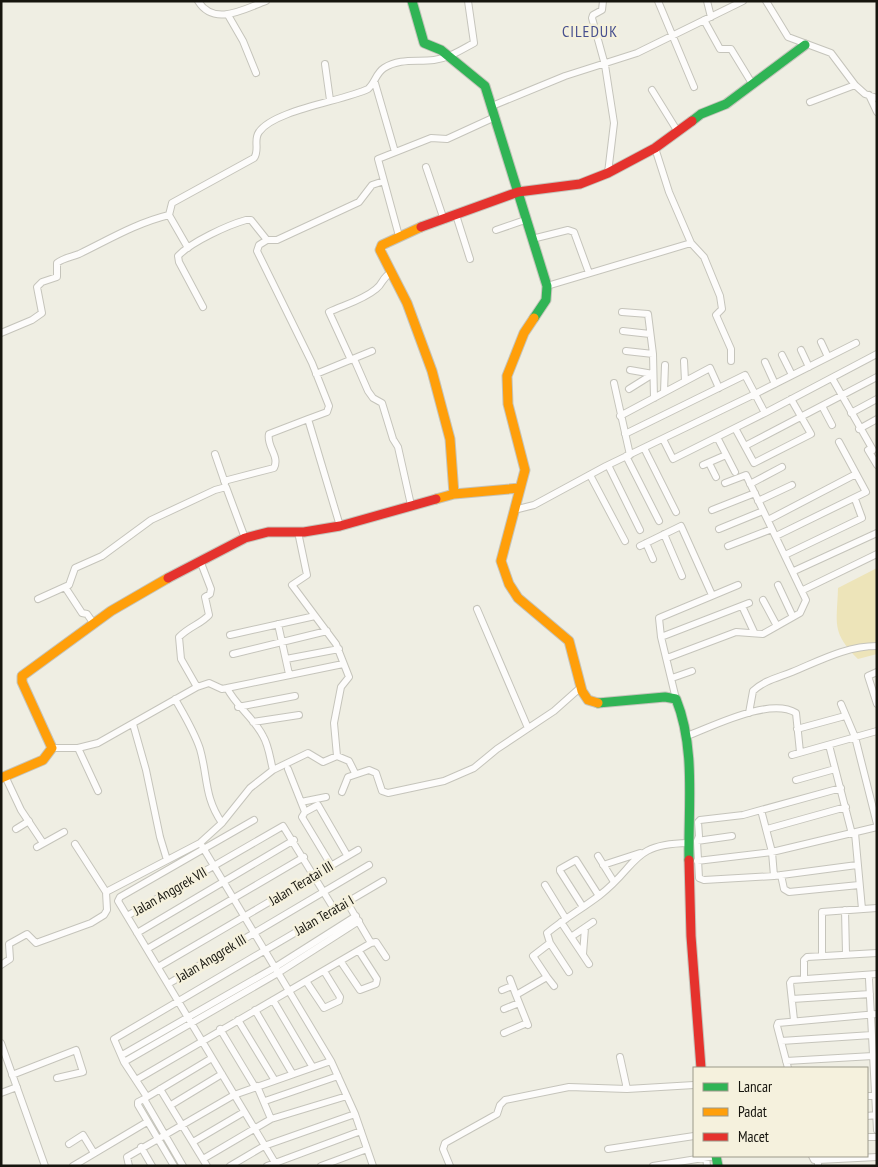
<svg xmlns="http://www.w3.org/2000/svg" width="878" height="1167" font-family="'PT Sans Narrow',sans-serif">
<style>
.green{fill:#ede4b9}
.lines{fill:none;stroke-linecap:round;stroke-linejoin:round}
.street-casing{stroke:#c5c4bb;stroke-width:8}
.fast-casing{stroke:#c5c4bb;stroke-width:11}
.slow-casing{stroke:#c5c4bb;stroke-width:11}
.jam-casing{stroke:#c5c4bb;stroke-width:11}
.street{stroke:#fdfcfb;stroke-width:6}
.fast{stroke:#30b455;stroke-width:9}
.slow{stroke:#ff9f0a;stroke-width:9}
.jam{stroke:#e5322d;stroke-width:9}
.labels{text-anchor:middle;stroke-width:5;stroke-linejoin:round;paint-order:stroke}
.street-label{font-size:14px;fill:#16150e;stroke:#f5f1dd}
.quarter-label{font-size:16px;letter-spacing:1px;fill:#48508e;stroke:#f5f1dd}
</style>
<rect width="100%" height="100%" fill="#efeee3"/>
<path class="green" d="M877,568V654L858,659C831,632 837,624 838,588Z"/>
<g class="lines">
<g class="street-casing">
<path id="street" d="M198,1C214,27 244,9 266,1
M603,1L602,10L593,15L592,18L605,65L614,123L608,173
M658,1L694,87
M707,1L711,17
M766,1L788,37L831,53L855,85L865,94L877,98
M228,15L243,41L256,73
M704,20L720,49H731L753,85
M325,64L330,100
M375,83L395,152
M652,90L678,132
M869,95L877,112
M810,102L855,85
M492,106L565,76L637,53L743,1
M655,148L669,192L691,243L704,257L720,296L722,309L716,315L731,349V361
M426,167L444,220
M384,181L399,236
M456,215L470,259
M496,230L525,220
M532,239L568,230L574,232L589,273
M267,240L259,245L257,251L312,363L329,406L327,412L308,419L340,526
M188,248L169,215L172,203L254,158C260,150 253,140 259,132C274,110 343,101 368,89C375,83 376,73 384,68C400,58 416,62 434,60C449,58 461,50 474,43L468,1
M547,286L691,243
M203,307L179,262L178,256C191,242 228,225 246,220H251L267,240H277L359,202L372,185L384,181L378,159L431,138L447,139L495,117
M622,312L648,314L653,354L654,398
M623,331L650,334
M1,333L32,320L42,313L37,287L42,282L57,277V263C63,258 72,257 79,254C108,240 136,223 169,215
M821,342L828,357
M801,350L809,367
M626,351L653,354
M782,355L792,375
M354,359L368,391L373,398L382,403L393,439L398,447L411,505
M351,360L329,312C344,305 363,300 376,289C384,283 381,278 392,272
M684,361L685,381
M765,362L775,384
M316,374L372,351
M832,378L873,450L870,453
M614,383L630,455
M629,389L653,374L630,370
M664,392L665,365
M822,406L832,425
M851,413L877,399
M620,416L710,368L719,388
M735,428L765,413
M859,429L877,419
M625,434L745,375L755,394L856,343
M717,437L735,472
M663,439L673,459L735,428L754,463L811,434L791,399
M745,446L877,377
M644,448L676,512
M868,450L877,465
M215,454L225,483
M626,456L659,521
M709,463L716,477
M608,465L640,530
M703,465L726,455
M590,475L625,541
M224,481L274,468C280,456 266,446 269,434L308,419
M750,484L782,467
M758,501L792,485
M514,510L534,505L606,466L755,394L765,413L877,354
M712,510L755,493
M768,520L856,474
M719,529L763,511
M298,532L307,575L292,585L336,644L349,677L341,687L334,723L337,756
M664,534L682,576
M776,536L866,492L839,442
M646,543L653,559
M640,546L681,526L712,595
M728,546L772,529
M785,555L862,518L855,499
M794,571L877,533
M778,585L793,617
M65,587L82,613L87,614L94,624
M803,590L877,554
M38,599L69,585L75,568L102,556L151,520L215,490L226,487L245,538
M763,600L777,626
M742,606L754,632
M477,609L528,728
M278,624L289,674
M230,635L315,616
M661,637L749,603
M233,654L327,631
M667,658L736,632L763,634L800,613L806,600L746,475L725,483
M286,659L339,649
M877,672L868,676L877,704
M672,678L692,671
M197,687L181,659L179,637C190,626 201,624 209,615L205,597L210,594L211,589L201,563
M227,688L343,664
M175,699C184,715 194,731 200,749C208,777 204,797 222,823
M676,699L661,637L659,618L738,585
M841,704L855,737L877,824
M238,707L295,696
M749,713L753,691C765,680 777,678 792,672C819,661 846,646 877,646
M253,722L299,715
M133,724L146,770L160,837L167,860
M797,729L845,716
M687,736C714,726 770,697 796,713L800,752
M829,745L852,834
M52,748H78L98,743L197,687L209,683L222,689L227,688C236,706 254,718 263,736C269,746 270,759 273,770
M78,748L98,791
M792,755L877,731
M288,769L305,812L302,817L331,865
M5,776L21,810L43,843
M796,780L835,769
M841,788L743,815L700,820L698,822L699,836L697,841L699,878L704,880L774,876L857,865
M342,792L348,777L369,770L376,773L382,791L388,793L444,781L474,768L497,749L554,711L581,687
M301,802L326,797
M761,810L772,852L774,876
M305,812L318,805L347,855
M254,820L120,897L118,901L277,1166
M16,829L29,821
M767,829L846,807
M855,833L862,909
M697,841L732,836
M75,844L106,892
M202,846L331,1061L355,1114L373,1166
M37,847L64,832
M598,856L614,882
M697,861L772,852L877,827
M603,865L640,853
M781,875L784,889L789,892L859,885
M545,885L566,919
M347,902L371,943
M583,907L560,871V869L576,860L599,896
M845,910L846,954
M127,916L283,826L334,909
M561,922L589,964
M137,933L294,840
M571,937L593,922
M550,943L569,972
M147,949L304,857
M583,954L585,928
M822,956V912L877,908
M341,962L360,990L376,984L377,979L359,951
M1,965L10,959L9,944L27,934L36,943L91,923L104,915L107,910L106,892L200,843L222,823L250,788L273,770L308,753L323,762L337,756L349,761L355,773
M158,967L358,850
M547,977L554,986
M804,978V960L807,957L877,953
M510,979L516,995
M869,979L877,1130
M306,981L324,1008L339,1001L340,997L324,971
M168,984L369,865
M502,990L512,986
M792,999L870,994
M273,1000L312,1066
M504,1009L519,1003
M255,1010L292,1073
M238,1020L274,1079
M794,1020L790,983L792,980L877,974
M528,1025L516,995L547,977L533,956L550,943L547,933C564,919 583,908 600,895C638,866 630,844 688,843
M220,1029L255,1087
M504,1033L527,1023
M781,1041L872,1035
M1,1043L45,1166
M122,1055L274,968L356,916
M620,1057L627,1089
M786,1061L873,1056
M124,1062L278,973L359,921
M788,1068L777,1026L778,1023L877,1014
M12,1075L76,1050L83,1072L57,1078
M136,1080L371,943L376,942L386,957
M257,1086L271,1119
M160,1089L207,1166
M1,1093L17,1087
M867,1096H875
M147,1097L212,1058
M144,1099L138,1102V1105L174,1166
M265,1101L338,1076
M171,1105L222,1074
M867,1116L876,1115
M867,1137H877
M193,1142L244,1112
M69,1144L83,1135L94,1153
M141,1147L152,1166
M608,1149L694,1136
M706,1156L707,1166
M812,1156L814,1160H818V1166
M203,1159L271,1119L347,1096
M818,1160L877,1157
M73,1166L147,1122
M129,1166L127,1157L234,1095L331,1061
M183,1166L144,1099L147,1097L124,1062L114,1039L383,881
M230,1166L264,1146L355,1114
M267,1166L361,1131
M321,1166L367,1149
M450,1166L443,1149L445,1143L497,1114L500,1105L505,1100L569,1087L627,1089L694,1085
M653,1166L716,1156"/>
</g>
<g class="fast-casing">
<path id="fast" d="M412,1L424,43L441,50L485,86L547,286L546,300L534,318
M692,121L701,114L726,104L805,45
M598,703L665,697L676,699C696,748 688,807 689,860
M716,1156L718,1166"/>
</g>
<g class="slow-casing">
<path id="slow" d="M421,227L382,245L380,250L407,303L432,371L450,439L454,494
M534,318L524,333L507,376L508,404L525,470L501,561L509,584L518,598L569,641L582,691L588,700L598,703
M436,499L454,494L520,488
M1,778L43,760L52,748L22,682V676L111,611L168,578"/>
</g>
<g class="jam-casing">
<path id="jam" d="M421,227L518,192L580,184L608,173L655,148L692,121
M168,578L245,538L268,532H304L340,526L436,499
M689,860L691,936L701,1068"/>
</g>
<use href="#street" class="street"/>
<use href="#fast" class="fast"/>
<use href="#slow" class="slow"/>
<use href="#jam" class="jam"/>
</g>
<g class="labels">
<g class="street-label">
<text transform="translate(301 883) rotate(-31)" y="5">Jalan Teratai III</text>
<text transform="translate(170 891) rotate(-30)" y="5">Jalan Anggrek VII</text>
<text transform="translate(324 915) rotate(-30)" y="5">Jalan Teratai I</text>
<text transform="translate(211 958) rotate(-31)" y="5">Jalan Anggrek III</text>
</g>
<g class="quarter-label">
<text x="590" y="37">CILEDUK</text>
</g>
</g>
<rect width="878" height="1167" fill="none" stroke="#16150e" stroke-width="5"/>
<rect x="693" y="1067" width="175" height="90" fill="#f5f1dd" stroke="#9c998a"/>
<rect x="703" y="1083" width="25" height="8" fill="#30b455" stroke="#9c998a"/>
<text x="738" y="1092" font-size="15" fill="#16150e">Lancar</text>
<rect x="703" y="1108" width="25" height="8" fill="#ff9f0a" stroke="#9c998a"/>
<text x="738" y="1117" font-size="15" fill="#16150e">Padat</text>
<rect x="703" y="1133" width="25" height="8" fill="#e5322d" stroke="#9c998a"/>
<text x="738" y="1142" font-size="15" fill="#16150e">Macet</text>
</svg>
